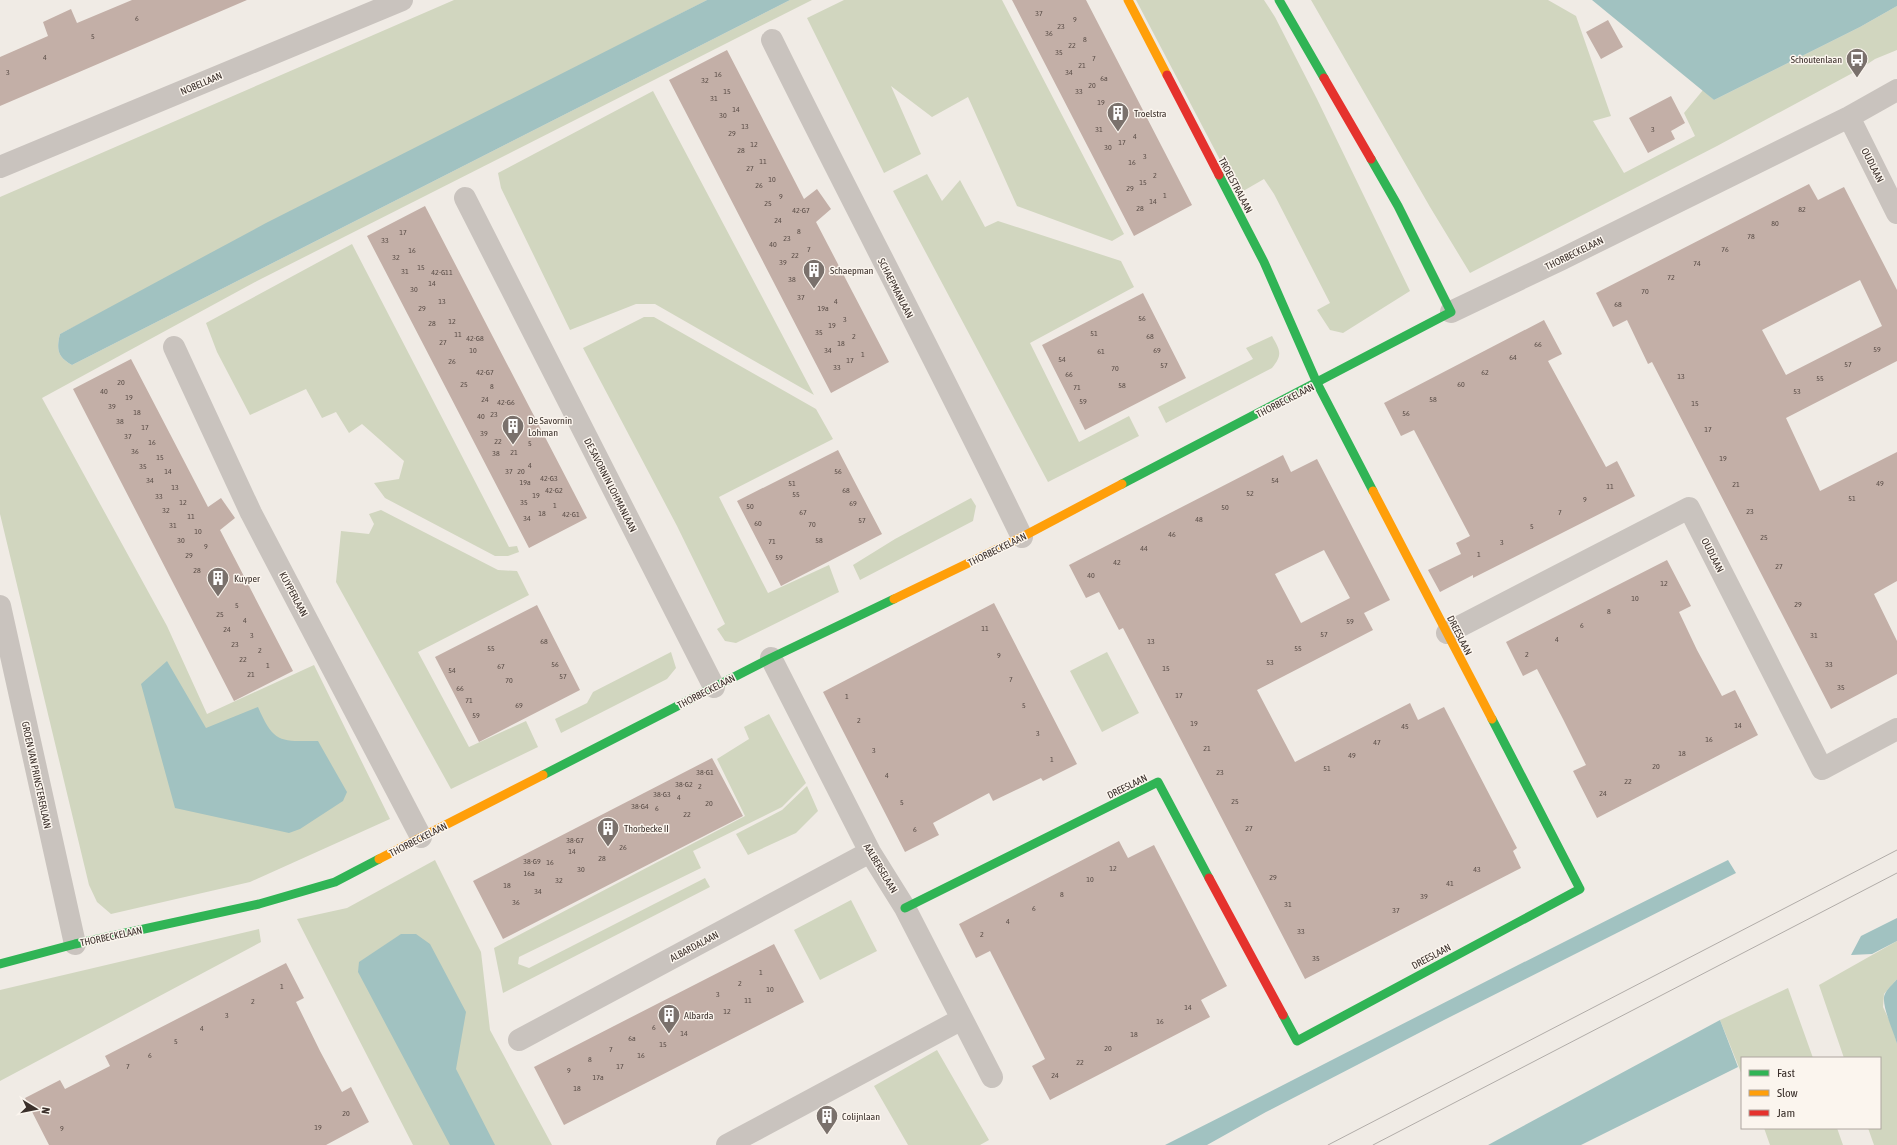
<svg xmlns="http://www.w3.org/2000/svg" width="1897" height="1145" font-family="'Asap Condensed',sans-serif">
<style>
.green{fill:#d1d6bf}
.water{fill:#a1c2c1}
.building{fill:#c3afa7;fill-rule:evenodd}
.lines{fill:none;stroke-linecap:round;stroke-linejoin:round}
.street{stroke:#c9c3be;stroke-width:22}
.fast{stroke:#30b455;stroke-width:9}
.slow{stroke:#ff9f0a;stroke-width:9}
.jam{stroke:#e5322d;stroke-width:9}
.tram{stroke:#b1aca8;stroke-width:1}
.labels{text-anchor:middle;stroke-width:3;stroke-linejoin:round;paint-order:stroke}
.number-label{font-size:8px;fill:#5d504a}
.poi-label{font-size:10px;fill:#3b302b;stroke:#fbf5ee;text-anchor:start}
.street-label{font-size:10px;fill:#3b302b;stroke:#fbf5ee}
</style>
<rect width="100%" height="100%" fill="#f0ebe5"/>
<path class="green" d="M454,0H707L60,334C56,350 58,357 72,365L790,0H812L257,281L42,398L167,626L207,714L314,665L390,819L250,882L111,914L97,902L89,885L0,514V197Z
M844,0H1002L1124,234L1112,241L1017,206L968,97L932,117L891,86L921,154L884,173L807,18Z
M1136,0H1264L1275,17L1317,99L1410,291L1343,333L1330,330L1317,310L1330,303L1274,194L1264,179L1238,194Z
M1311,0H1548L1576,16L1611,116L1593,121L1624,173L1695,136L1684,113L1703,90L1714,100L1860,27L1897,6V50L1875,59L1860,69L1717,146L1470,273L1430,207Z
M653,91L814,395L655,304H636L570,330L501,188L498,173Z
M927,174L942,201L960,180L985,227L998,221L1121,261L1134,287L1030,343L1079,442L1129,416L1139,436L1048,482L893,191Z
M352,244L509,547L517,546L519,552L508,556H495L385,498L374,483L399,479L404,461L362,424L349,433L336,412L322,418L306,389L250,415L217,352L206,323Z
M644,317H654L816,409L833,439L719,497L768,593L829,565L839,592L736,643L725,641L717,629L725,624L677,526L583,348Z
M1272,336C1279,349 1284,354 1272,368L1166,423L1158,407L1253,359L1246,348Z
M971,498L976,506L973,521L860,580L853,565L895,539Z
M381,510L498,570L517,571L529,595L418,652L469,747L526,721L538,747L451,789L336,582L341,531L369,534L374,524L369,514Z
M671,652L676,668L667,679L561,733L555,719L587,703L593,692Z
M1107,652L1139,713L1102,732L1070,671Z
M769,714L806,783L782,807L693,851L701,868L519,957L518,964L529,968L705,878L710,887L503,993L494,948L745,816L717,759L749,739L744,727Z
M807,786L818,811L796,833L748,855L736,834L782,810Z
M435,860L481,952L490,1030L552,1145H413L297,919L347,908Z
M851,900L877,951L820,980L794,930Z
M259,929L261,942L0,1081V990Z
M1897,941V979L1884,994L1883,1007L1892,1026L1897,1044V1145H1874L1868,1128H1880V1058H1844L1819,985Z
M1788,988L1813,1058H1742V1075L1720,1020Z
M937,1050L989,1140L980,1145H908L874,1086Z
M1764,1128H1837L1843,1145H1770Z"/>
<path class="water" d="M707,0H790L72,365C58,357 56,350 60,334L266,223Z
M1592,0H1897V6L1860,27L1714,100Z
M167,661L206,728L258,707C274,744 280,741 318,741L347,792L343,801L300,829L289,833L175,808L141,684Z
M1728,860L1736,873L1444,1020L1266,1112L1207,1145H1165C1353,1050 1539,953 1728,860Z
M1897,918V941L1872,954L1851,955L1861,936Z
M401,934H416L430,944L466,1012L456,1069L495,1145H450L358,972L359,962Z
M1897,979V1044C1894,1032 1880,1003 1885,994C1887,989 1893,984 1897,979Z
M1720,1020L1738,1067L1581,1145H1488Z"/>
<path class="building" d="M132,0H247L0,106V57L48,36L43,22L71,9L77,23Z
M1012,0H1086L1192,205L1134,236Z
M1608,20L1623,47L1601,59L1586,32Z
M727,50L804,199L817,189L831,209L816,222L889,362L831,393L669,80Z
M1671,96L1685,123L1671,131L1675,139L1648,153L1629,118Z
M1809,184L1818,200L1844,187L1897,290V361L1786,418L1820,491L1897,452V581L1874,594L1897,641V674L1831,709L1652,362L1648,364L1627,320L1613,327L1596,293ZM1860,280L1882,326L1786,375L1762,330Z
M425,206L587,518L529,548L367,236Z
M1143,293L1186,378L1085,430L1042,345Z
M1544,320L1562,354L1548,361L1606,467L1617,461L1635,496L1473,578V575L1440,592L1428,570L1461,554L1456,543L1470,536L1414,430L1401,436L1384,403Z
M131,359L208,507L221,498L235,518L220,530L293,671L234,701L73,389Z
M838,450L882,534L781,586L737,501Z
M1283,455L1291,472L1317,459L1390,600L1364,613L1373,630L1257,690L1295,762L1410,703L1418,720L1444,707L1517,848L1513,851L1521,868L1305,979L1123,628L1119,630L1099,592L1086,598L1069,565ZM1324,550L1350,598L1301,623L1275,574Z
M1667,560L1691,606L1679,612L1697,650L1722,696L1735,690L1758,735L1597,818L1573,771L1586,765L1563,719L1537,669L1523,676L1506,642Z
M994,603L1077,764L1043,781L1041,778L993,801L989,793L933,823L939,835L905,852L823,692Z
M537,605L580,690L479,742L435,657Z
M712,758L743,816L503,939L473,881Z
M1119,841L1128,858L1154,845L1227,986L1201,1000L1210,1017L1050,1100L1032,1066L1045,1059L990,951L976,958L959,924Z
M774,944L804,1002L564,1125L534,1067Z
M286,963L304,998L296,1002L320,1051L342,1092L351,1087L369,1122L326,1145H49L25,1098L60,1080L65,1089L110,1066L105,1056Z"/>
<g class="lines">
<path class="street" d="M772,40C854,206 941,370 1022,537
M1849,117L1897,213
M0,167L402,0
M465,198L714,687
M1451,312L1560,260L1849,117L1897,90
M174,347L251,513L421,837
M0,606L75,944
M1447,633L1689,508L1822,769L1897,729
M771,658L870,852L905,908L992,1077
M519,1040L870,852
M727,1145L962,1019"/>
<path class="fast" d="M1279,0L1324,78
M1219,175L1264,262L1317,383L1373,491
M1122,484L1451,312L1398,206L1371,159
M543,775L771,658L894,599
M905,908L1158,782L1209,878
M0,964L75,944L259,904L335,882L379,859
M1283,1015L1297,1041L1580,889L1492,719"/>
<path class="slow" d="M1128,0L1167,75
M1373,491L1492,719
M894,599L1022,537L1122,484
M379,859L543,775"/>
<path class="jam" d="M1167,75L1219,175
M1324,78L1371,159
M1209,878L1283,1015"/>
<path class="tram" d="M1328,1145L1897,850
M1373,1145L1897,873"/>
</g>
<defs>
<g id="bus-pin" transform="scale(1.15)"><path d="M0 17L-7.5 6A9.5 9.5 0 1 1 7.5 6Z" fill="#7a716c" stroke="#fbf5ee"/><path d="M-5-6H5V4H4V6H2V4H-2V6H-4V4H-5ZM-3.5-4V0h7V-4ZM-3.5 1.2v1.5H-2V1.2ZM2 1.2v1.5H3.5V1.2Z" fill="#fff"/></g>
<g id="building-pin" transform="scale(1.15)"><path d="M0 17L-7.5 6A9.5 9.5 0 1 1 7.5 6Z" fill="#7a716c" stroke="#fbf5ee"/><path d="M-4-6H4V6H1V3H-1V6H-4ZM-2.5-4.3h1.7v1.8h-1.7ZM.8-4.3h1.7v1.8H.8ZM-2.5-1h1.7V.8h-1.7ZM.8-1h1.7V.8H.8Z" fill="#fff"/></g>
</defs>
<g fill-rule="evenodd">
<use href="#bus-pin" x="1857" y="59"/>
<use href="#building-pin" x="1118" y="113"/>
<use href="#building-pin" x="814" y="270"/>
<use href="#building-pin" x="513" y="426"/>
<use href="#building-pin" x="218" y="578"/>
<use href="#building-pin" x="608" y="828"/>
<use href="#building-pin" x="669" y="1015"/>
<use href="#building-pin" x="827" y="1116"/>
</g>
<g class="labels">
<g class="number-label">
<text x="1039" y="16">37</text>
<text x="137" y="21">6</text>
<text x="1075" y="22">9</text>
<text x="1061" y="29">23</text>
<text x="1049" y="36">36</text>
<text x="93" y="39">5</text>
<text x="1085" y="42">8</text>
<text x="1072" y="48">22</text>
<text x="1059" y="55">35</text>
<text x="45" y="60">4</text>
<text x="1094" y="61">7</text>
<text x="1082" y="68">21</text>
<text x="8" y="75">3</text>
<text x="1069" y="75">34</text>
<text x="718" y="77">16</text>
<text x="1104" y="81">6a</text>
<text x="705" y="83">32</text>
<text x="1092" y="88">20</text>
<text x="727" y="94">15</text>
<text x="1079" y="94">33</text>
<text x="714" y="101">31</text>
<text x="1101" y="105">19</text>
<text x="736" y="112">14</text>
<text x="723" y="118">30</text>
<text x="745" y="129">13</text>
<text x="1099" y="132">31</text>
<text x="1653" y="132">3</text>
<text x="732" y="136">29</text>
<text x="1135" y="139">4</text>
<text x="1122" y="145">17</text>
<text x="754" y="147">12</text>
<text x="1108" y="150">30</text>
<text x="741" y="153">28</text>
<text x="1145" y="159">3</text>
<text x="763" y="164">11</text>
<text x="1132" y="165">16</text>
<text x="750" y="171">27</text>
<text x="1155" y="178">2</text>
<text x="772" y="182">10</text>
<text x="1143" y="185">15</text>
<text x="759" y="188">26</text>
<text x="1130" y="191">29</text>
<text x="1165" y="198">1</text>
<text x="781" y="199">9</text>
<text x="1153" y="204">14</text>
<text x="768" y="206">25</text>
<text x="1140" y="211">28</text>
<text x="1802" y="212">82</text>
<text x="801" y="213">42-G7</text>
<text x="778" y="223">24</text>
<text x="1775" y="226">80</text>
<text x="799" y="234">8</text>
<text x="403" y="235">17</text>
<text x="1751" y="239">78</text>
<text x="787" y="241">23</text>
<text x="385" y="243">33</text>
<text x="773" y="247">40</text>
<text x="809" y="252">7</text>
<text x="1725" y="252">76</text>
<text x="412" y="253">16</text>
<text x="795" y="258">22</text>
<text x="396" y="260">32</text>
<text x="783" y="265">39</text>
<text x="1697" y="266">74</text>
<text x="421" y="270">15</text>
<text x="405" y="274">31</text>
<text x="442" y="275">42-G11</text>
<text x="1671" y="280">72</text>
<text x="792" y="282">38</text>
<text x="432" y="286">14</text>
<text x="414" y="292">30</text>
<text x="1645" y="294">70</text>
<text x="801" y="300">37</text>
<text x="442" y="304">13</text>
<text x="836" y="304">4</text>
<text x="1618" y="307">68</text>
<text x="422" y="311">29</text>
<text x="823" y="311">19a</text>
<text x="1142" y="321">56</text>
<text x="845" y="322">3</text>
<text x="452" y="324">12</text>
<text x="432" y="326">28</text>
<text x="832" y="328">19</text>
<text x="819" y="335">35</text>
<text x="1094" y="336">51</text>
<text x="458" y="337">11</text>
<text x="854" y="339">2</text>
<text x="1150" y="339">68</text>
<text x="475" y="341">42-G8</text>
<text x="443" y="345">27</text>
<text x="841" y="346">18</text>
<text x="1538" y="347">66</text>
<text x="1877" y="352">59</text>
<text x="473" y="353">10</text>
<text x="828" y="353">34</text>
<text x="1157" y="353">69</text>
<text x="1101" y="354">61</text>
<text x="863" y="357">1</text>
<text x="1513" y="360">64</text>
<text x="1062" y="362">54</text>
<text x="850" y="363">17</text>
<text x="452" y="364">26</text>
<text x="1848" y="367">57</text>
<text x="1164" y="368">57</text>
<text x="837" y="370">33</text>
<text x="1115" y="371">70</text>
<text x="485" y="375">42-G7</text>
<text x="1485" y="375">62</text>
<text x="1069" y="377">66</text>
<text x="1681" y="379">13</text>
<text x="1820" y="381">55</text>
<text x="121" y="385">20</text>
<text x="464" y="387">25</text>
<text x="1461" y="387">60</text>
<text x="1122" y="388">58</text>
<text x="492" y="389">8</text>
<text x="1077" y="390">71</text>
<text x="104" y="394">40</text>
<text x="1797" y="394">53</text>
<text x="129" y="400">19</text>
<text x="485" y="402">24</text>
<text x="1433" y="402">58</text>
<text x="1083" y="404">59</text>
<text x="506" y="405">42-G6</text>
<text x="1695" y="406">15</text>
<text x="112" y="409">39</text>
<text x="137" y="415">18</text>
<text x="1406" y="416">56</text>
<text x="494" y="417">23</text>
<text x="481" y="419">40</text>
<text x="120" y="424">38</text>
<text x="145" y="430">17</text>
<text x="1708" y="432">17</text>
<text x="484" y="436">39</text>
<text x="128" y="439">37</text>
<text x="498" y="444">22</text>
<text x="152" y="445">16</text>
<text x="530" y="446">5</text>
<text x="135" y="454">36</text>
<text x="514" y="455">21</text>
<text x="496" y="456">38</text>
<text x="160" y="460">15</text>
<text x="1723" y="461">19</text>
<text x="530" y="468">4</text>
<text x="143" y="469">35</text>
<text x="168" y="474">14</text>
<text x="509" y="474">37</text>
<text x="521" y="474">20</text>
<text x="838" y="474">56</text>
<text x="549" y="481">42-G3</text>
<text x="150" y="483">34</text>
<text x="1275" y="483">54</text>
<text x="525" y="485">19a</text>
<text x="792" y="486">51</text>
<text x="1880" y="486">49</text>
<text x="1736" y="487">21</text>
<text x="1610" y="489">11</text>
<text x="175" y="490">13</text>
<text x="554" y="493">42-G2</text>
<text x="846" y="493">68</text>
<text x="1250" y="496">52</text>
<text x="796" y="497">55</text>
<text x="536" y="498">19</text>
<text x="159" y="499">33</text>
<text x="1852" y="501">51</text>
<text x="1585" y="502">9</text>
<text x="183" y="505">12</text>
<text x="524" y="505">35</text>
<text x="853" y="506">69</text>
<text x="555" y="508">1</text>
<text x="750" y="509">50</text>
<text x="1225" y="510">50</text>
<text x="166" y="513">32</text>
<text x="1750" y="514">23</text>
<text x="803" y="515">67</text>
<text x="1560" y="515">7</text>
<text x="542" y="516">18</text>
<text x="571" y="517">42-G1</text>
<text x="191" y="519">11</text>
<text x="527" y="521">34</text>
<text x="1199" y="522">48</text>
<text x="862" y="523">57</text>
<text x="758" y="526">60</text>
<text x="812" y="527">70</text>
<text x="173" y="528">31</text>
<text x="1532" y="529">5</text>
<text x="198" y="534">10</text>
<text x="1172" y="537">46</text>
<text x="1764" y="540">25</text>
<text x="181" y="543">30</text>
<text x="819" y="543">58</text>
<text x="772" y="544">71</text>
<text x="1502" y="545">3</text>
<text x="206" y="549">9</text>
<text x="1144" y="551">44</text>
<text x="1479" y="557">1</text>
<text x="189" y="558">29</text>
<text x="779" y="560">59</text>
<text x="1117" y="565">42</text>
<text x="1779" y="569">27</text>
<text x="197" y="573">28</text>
<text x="1091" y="578">40</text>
<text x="1664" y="586">12</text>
<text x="1635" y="601">10</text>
<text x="1798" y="607">29</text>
<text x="237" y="608">5</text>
<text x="1609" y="614">8</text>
<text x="220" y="617">25</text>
<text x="245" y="623">4</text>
<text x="1350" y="624">59</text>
<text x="1582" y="628">6</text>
<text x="985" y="631">11</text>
<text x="227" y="632">24</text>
<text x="1324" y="637">57</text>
<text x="252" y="638">3</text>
<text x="1814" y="638">31</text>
<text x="1557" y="642">4</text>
<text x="544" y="644">68</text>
<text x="1151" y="644">13</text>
<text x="235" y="647">23</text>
<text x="491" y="651">55</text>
<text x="1298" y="651">55</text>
<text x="260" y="653">2</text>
<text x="1527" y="657">2</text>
<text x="999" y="658">9</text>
<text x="243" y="662">22</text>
<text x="1270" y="665">53</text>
<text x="555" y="667">56</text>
<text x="1829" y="667">33</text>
<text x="268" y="668">1</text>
<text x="501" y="669">67</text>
<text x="1166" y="671">15</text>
<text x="452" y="673">54</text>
<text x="251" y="677">21</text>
<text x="563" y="679">57</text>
<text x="1011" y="682">7</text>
<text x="509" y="683">70</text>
<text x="1841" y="690">35</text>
<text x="460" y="691">66</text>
<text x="1179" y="698">17</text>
<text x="847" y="699">1</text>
<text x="469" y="703">71</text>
<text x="519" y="708">69</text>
<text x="1024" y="708">5</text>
<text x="476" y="718">59</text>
<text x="859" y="723">2</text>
<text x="1194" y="726">19</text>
<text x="1738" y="728">14</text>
<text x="1405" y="729">45</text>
<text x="1038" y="736">3</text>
<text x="1709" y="742">16</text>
<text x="1377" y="745">47</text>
<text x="1207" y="751">21</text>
<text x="874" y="753">3</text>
<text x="1682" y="756">18</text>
<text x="1352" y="758">49</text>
<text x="1052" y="762">1</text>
<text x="1656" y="769">20</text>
<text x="1327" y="771">51</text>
<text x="705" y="775">38-G1</text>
<text x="1220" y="775">23</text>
<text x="887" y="778">4</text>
<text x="1628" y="784">22</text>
<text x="684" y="787">38-G2</text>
<text x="700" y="789">2</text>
<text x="1603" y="796">24</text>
<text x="662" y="797">38-G3</text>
<text x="679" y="800">4</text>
<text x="1235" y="804">25</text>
<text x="902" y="805">5</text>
<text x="709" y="806">20</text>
<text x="640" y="809">38-G4</text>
<text x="657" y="811">6</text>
<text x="687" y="817">22</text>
<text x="1249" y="831">27</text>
<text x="915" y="832">6</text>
<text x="575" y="843">38-G7</text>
<text x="623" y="850">26</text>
<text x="572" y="854">14</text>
<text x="602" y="861">28</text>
<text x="532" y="864">38-G9</text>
<text x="550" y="865">16</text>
<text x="1113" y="871">12</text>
<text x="581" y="872">30</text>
<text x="1477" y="872">43</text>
<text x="529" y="876">16a</text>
<text x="1273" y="880">29</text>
<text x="1090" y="882">10</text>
<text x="559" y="883">32</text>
<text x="1450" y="886">41</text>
<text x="507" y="888">18</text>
<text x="538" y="894">34</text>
<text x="1062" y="897">8</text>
<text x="1424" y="899">39</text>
<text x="516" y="905">36</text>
<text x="1288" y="907">31</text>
<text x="1034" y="911">6</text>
<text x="1396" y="913">37</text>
<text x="1008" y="924">4</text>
<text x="1301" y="934">33</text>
<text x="982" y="937">2</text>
<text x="1316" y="961">35</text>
<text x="761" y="975">1</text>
<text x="740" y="986">2</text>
<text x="282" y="989">1</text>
<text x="770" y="992">10</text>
<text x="718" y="997">3</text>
<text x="748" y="1003">11</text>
<text x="253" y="1004">2</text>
<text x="1188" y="1010">14</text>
<text x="727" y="1014">12</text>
<text x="227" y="1018">3</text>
<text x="1160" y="1024">16</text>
<text x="654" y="1030">6</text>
<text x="202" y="1031">4</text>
<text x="684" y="1036">14</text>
<text x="1134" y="1037">18</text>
<text x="632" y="1041">6a</text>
<text x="176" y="1044">5</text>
<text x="663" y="1047">15</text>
<text x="1108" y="1051">20</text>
<text x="611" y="1052">7</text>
<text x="150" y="1058">6</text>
<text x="641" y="1058">16</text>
<text x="590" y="1062">8</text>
<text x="1080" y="1065">22</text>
<text x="128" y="1069">7</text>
<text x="620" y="1069">17</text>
<text x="569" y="1073">9</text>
<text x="1055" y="1078">24</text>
<text x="598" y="1080">17a</text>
<text x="577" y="1091">18</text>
<text x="346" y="1116">20</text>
<text x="318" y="1130">19</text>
<text x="62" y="1131">9</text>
</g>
<g class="poi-label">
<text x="1842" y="63" text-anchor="end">Schoutenlaan</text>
<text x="1134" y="117">Troelstra</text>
<text x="830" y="274">Schaepman</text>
<text x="528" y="424">De Savornin<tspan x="528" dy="12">Lohman</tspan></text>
<text x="234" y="582">Kuyper</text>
<text x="624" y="832">Thorbecke II</text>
<text x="684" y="1019">Albarda</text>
<text x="842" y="1120">Colijnlaan</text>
</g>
<g class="street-label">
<text transform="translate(201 83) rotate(-23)" y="4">NOBELLAAN</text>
<text transform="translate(1873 165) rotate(63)" y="4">OUDLAAN</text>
<text transform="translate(1236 185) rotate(62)" y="4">TROELSTRALAAN</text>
<text transform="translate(1574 253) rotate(-26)" y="4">THORBECKELAAN</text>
<text transform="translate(896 288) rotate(63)" y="4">SCHAEPMANLAAN</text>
<text transform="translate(1285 400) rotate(-27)" y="4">THORBECKELAAN</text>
<text transform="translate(611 485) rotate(63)" y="4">DE SAVORNIN LOHMANLAAN</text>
<text transform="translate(997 549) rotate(-26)" y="4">THORBECKELAAN</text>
<text transform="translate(1713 555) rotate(63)" y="4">OUDLAAN</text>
<text transform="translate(294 594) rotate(62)" y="4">KUYPERLAAN</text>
<text transform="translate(1460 635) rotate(63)" y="4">DREESLAAN</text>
<text transform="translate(706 691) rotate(-27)" y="4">THORBECKELAAN</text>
<text transform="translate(37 775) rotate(78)" y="4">GROEN VAN PRINSTERERLAAN</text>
<text transform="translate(1127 786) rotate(-26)" y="4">DREESLAAN</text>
<text transform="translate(418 839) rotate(-27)" y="4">THORBECKELAAN</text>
<text transform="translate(881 868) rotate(59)" y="4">AALBERSELAAN</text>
<text transform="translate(111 936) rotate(-12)" y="4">THORBECKELAAN</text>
<text transform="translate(694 946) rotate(-28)" y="4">ALBARDALAAN</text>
<text transform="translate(1431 956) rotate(-28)" y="4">DREESLAAN</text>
</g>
</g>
<rect x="1741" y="1057" width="140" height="72" fill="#fbf5ee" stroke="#aea6a0"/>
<rect x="1749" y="1070" width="20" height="6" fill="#30b455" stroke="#aea6a0"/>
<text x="1777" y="1077" font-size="12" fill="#3b302b">Fast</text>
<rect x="1749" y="1090" width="20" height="6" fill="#ff9f0a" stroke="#aea6a0"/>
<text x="1777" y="1097" font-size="12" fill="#3b302b">Slow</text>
<rect x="1749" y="1110" width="20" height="6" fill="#e5322d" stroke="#aea6a0"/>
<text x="1777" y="1117" font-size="12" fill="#3b302b">Jam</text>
<g transform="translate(36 1109) rotate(100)" stroke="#fbf5ee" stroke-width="3" paint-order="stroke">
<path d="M0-3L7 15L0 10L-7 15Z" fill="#3b302b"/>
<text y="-6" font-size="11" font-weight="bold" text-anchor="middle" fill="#3b302b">N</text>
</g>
</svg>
